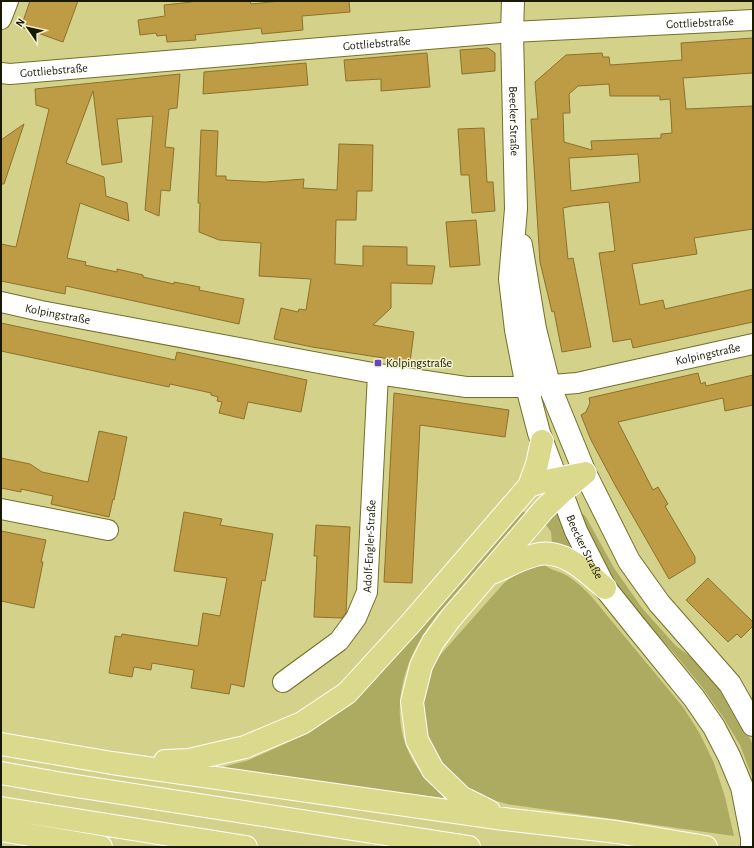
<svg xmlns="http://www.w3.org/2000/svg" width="754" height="848" font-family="'Alegreya Sans',sans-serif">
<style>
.green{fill:#adab62}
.building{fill:#be9c46;stroke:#8c712b;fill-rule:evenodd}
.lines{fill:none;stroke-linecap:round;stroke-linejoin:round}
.minor-casing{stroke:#727028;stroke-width:22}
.tertiary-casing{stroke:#727028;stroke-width:24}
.motorway-casing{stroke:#fff;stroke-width:24}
.minor{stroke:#fff;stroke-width:20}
.tertiary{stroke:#fff;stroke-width:22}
.motorway{stroke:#dbd98b;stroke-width:22}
.poi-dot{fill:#6047c0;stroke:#f1f1ce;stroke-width:1.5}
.labels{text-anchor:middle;stroke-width:3;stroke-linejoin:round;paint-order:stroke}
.street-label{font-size:12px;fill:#191800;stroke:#f1f1ce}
.poi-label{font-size:12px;fill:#191800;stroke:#f1f1ce;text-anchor:start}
</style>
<rect width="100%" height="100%" fill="#d4d28a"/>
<path class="green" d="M559,508L578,552L562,545L552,544L551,532L544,522Z
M521,510L526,513C509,532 493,552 476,571C458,592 436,613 422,637C402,668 392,713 407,748C414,767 428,782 443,796V798L223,769V767L249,760L309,733L354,700Z
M580,514H583L586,517L614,568L642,608L676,646L702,665L723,690L742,721L753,745V779L740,745L723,717L702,687L673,652L643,619L612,582Z
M546,562V566C551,570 558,571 564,574C575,580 583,588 591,596L683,707L700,734L714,763L725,797L734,836L507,804L482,797L457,783L439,764L427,739L421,694L428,671L442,653L504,583L524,567Z"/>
<path class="building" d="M30,1H78L63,42L21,27Z
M192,1H250L251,4L280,1H349L350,12L302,16L303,30L262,34L261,28L195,35L196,40L167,42L166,35L157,36L156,33L140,35L138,20L165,16L164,5L192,2Z
M753,38V73L683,78L686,109L753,106V229L694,238L697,254L632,264L640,305L663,300L665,309L753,289V322L633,348L631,339L613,342L599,253L615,251L609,202L572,206L563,208L568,259L573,258L591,347L562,352L554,311L552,312L540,262L531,119H538L535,82L566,55L602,53L603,57H609L610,65L682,60L681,43ZM609,84L610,96H660V100L670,99L672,133L661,134V138L591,141L592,150L564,142L563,113H570L569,94L578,86ZM638,154L640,182L571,191L569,158Z
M488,48L495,53V71L462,74L460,50Z
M427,53L430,87L381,91V79L346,81L344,60Z
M306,63L308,85L203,94L204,72Z
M180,74L177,108L169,109L165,147L174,148L170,191L161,190L159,216L145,210L153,116L117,119L122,162L102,165L93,91L66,163L104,177L106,196L127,203L129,221L80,203L67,258L86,262L85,265L117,272V269L143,275V277L174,284V282L200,287L199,290L244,299L239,324L66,286L65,294L1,281V244L16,247L49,109L36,105L35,89Z
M24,124L4,184H1V140Z
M484,128L487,182H493L495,211L472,213L469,175H461L458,129Z
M201,130L218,131L216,176H226V180L265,182L304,179L303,188L337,190L339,144L373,145L372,191H357L356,220H336L335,264L363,266V246L407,247V265L435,266L432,284L391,283V308L373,325L414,332L410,362L312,347L274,339L281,308L298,312L299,309L306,310L311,279L259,276L261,243L219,240L199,232L200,203H198Z
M476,220L480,265L450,267L446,222Z
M1,323L175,360L177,352L307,380L301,412L248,402L244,419L219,413L222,402L217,401L218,397L211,395V393L170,384L169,387L1,351Z
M698,373L701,384L705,382L706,386L753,375V405L725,411L723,398L618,422L653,490L658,487L668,504L665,506L695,557V563L669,579L615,485L591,440L581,415L586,412L590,403L589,398Z
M394,393L509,410L505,437L420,425L412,583L384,582Z
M99,431L127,437L114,500L113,499L109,517L51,504L53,496L21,489V492L1,488V458L30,464L42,472L88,482Z
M184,512L222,519L220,525L273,534L265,581L262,580L244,687L231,684L229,694L191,688L194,670L152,663L151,670L134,667L132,677L109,673L115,636L121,637L122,634L198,646L203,613L220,616L227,578L174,571Z
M316,525L350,527L346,613L342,618L314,617L317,556H314Z
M1,531L46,540L41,562H43L34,608L1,601Z
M708,578L753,622V626L741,638L737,634L728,642L686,600Z"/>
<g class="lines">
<g class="minor-casing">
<g id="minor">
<path d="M1,19L8,1"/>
<path id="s1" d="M1,73L10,74L512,32L753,20"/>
<path id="s2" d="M1,302L41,311L378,374L466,387H527L577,383L753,344"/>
<path d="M1,509L108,530"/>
<path id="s3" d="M283,682L339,641L356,618L367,592L378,374"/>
</g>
</g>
<g class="tertiary-casing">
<g id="tertiary">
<path id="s4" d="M513,1L512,32L516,209L510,279L516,330L527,387L539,433L576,531L605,588L637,628L694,698L714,727L729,756L742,787L752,838V847"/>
<path d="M521,245L535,329L549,385L585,473L629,561L659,603L730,684L753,725"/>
</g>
</g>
<g class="motorway-casing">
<path id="motorway" d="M529,486L541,482L581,474
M492,573C506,567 520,559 535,555C562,547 587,572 605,588
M1,744L112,763L504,819L617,832L706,847
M165,761L189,760L245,747L302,723L347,693L410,624L529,486L537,464L542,441
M1,773L63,784L469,847
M1,808L246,847
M489,811L461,797L433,770L417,740L412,702L421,666L433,642L450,619L544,509L562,492L585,473
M1,830L101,847"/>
</g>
<use href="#minor" class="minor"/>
<use href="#tertiary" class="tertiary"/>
<use href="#motorway" class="motorway"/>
</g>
<rect class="poi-dot" x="374" y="359" width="8" height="8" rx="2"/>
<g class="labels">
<g class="street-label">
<text dy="4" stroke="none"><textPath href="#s1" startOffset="701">Gottliebstraße</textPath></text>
<text dy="4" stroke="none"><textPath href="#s1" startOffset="377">Gottliebstraße</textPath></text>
<text dy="4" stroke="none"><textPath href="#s1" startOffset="53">Gottliebstraße</textPath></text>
<text dy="4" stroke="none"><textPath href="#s4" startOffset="120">Beecker Straße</textPath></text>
<text dy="4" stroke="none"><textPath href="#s2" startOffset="58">Kolpingstraße</textPath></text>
<text dy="4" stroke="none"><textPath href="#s2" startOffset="718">Kolpingstraße</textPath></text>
<text dy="4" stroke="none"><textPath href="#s3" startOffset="172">Adolf-Engler-Straße</textPath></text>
<text dy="4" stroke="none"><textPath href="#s4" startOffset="558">Beecker Straße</textPath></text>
</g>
<g class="poi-label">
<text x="386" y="367">Kolpingstraße</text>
</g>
</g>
<rect width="754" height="848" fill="none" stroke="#191800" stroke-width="4"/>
<g transform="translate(28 28) rotate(304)" stroke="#f1f1ce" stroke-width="3" paint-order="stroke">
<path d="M0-3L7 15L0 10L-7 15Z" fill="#191800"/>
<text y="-6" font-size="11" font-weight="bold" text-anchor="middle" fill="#191800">N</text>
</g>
</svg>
